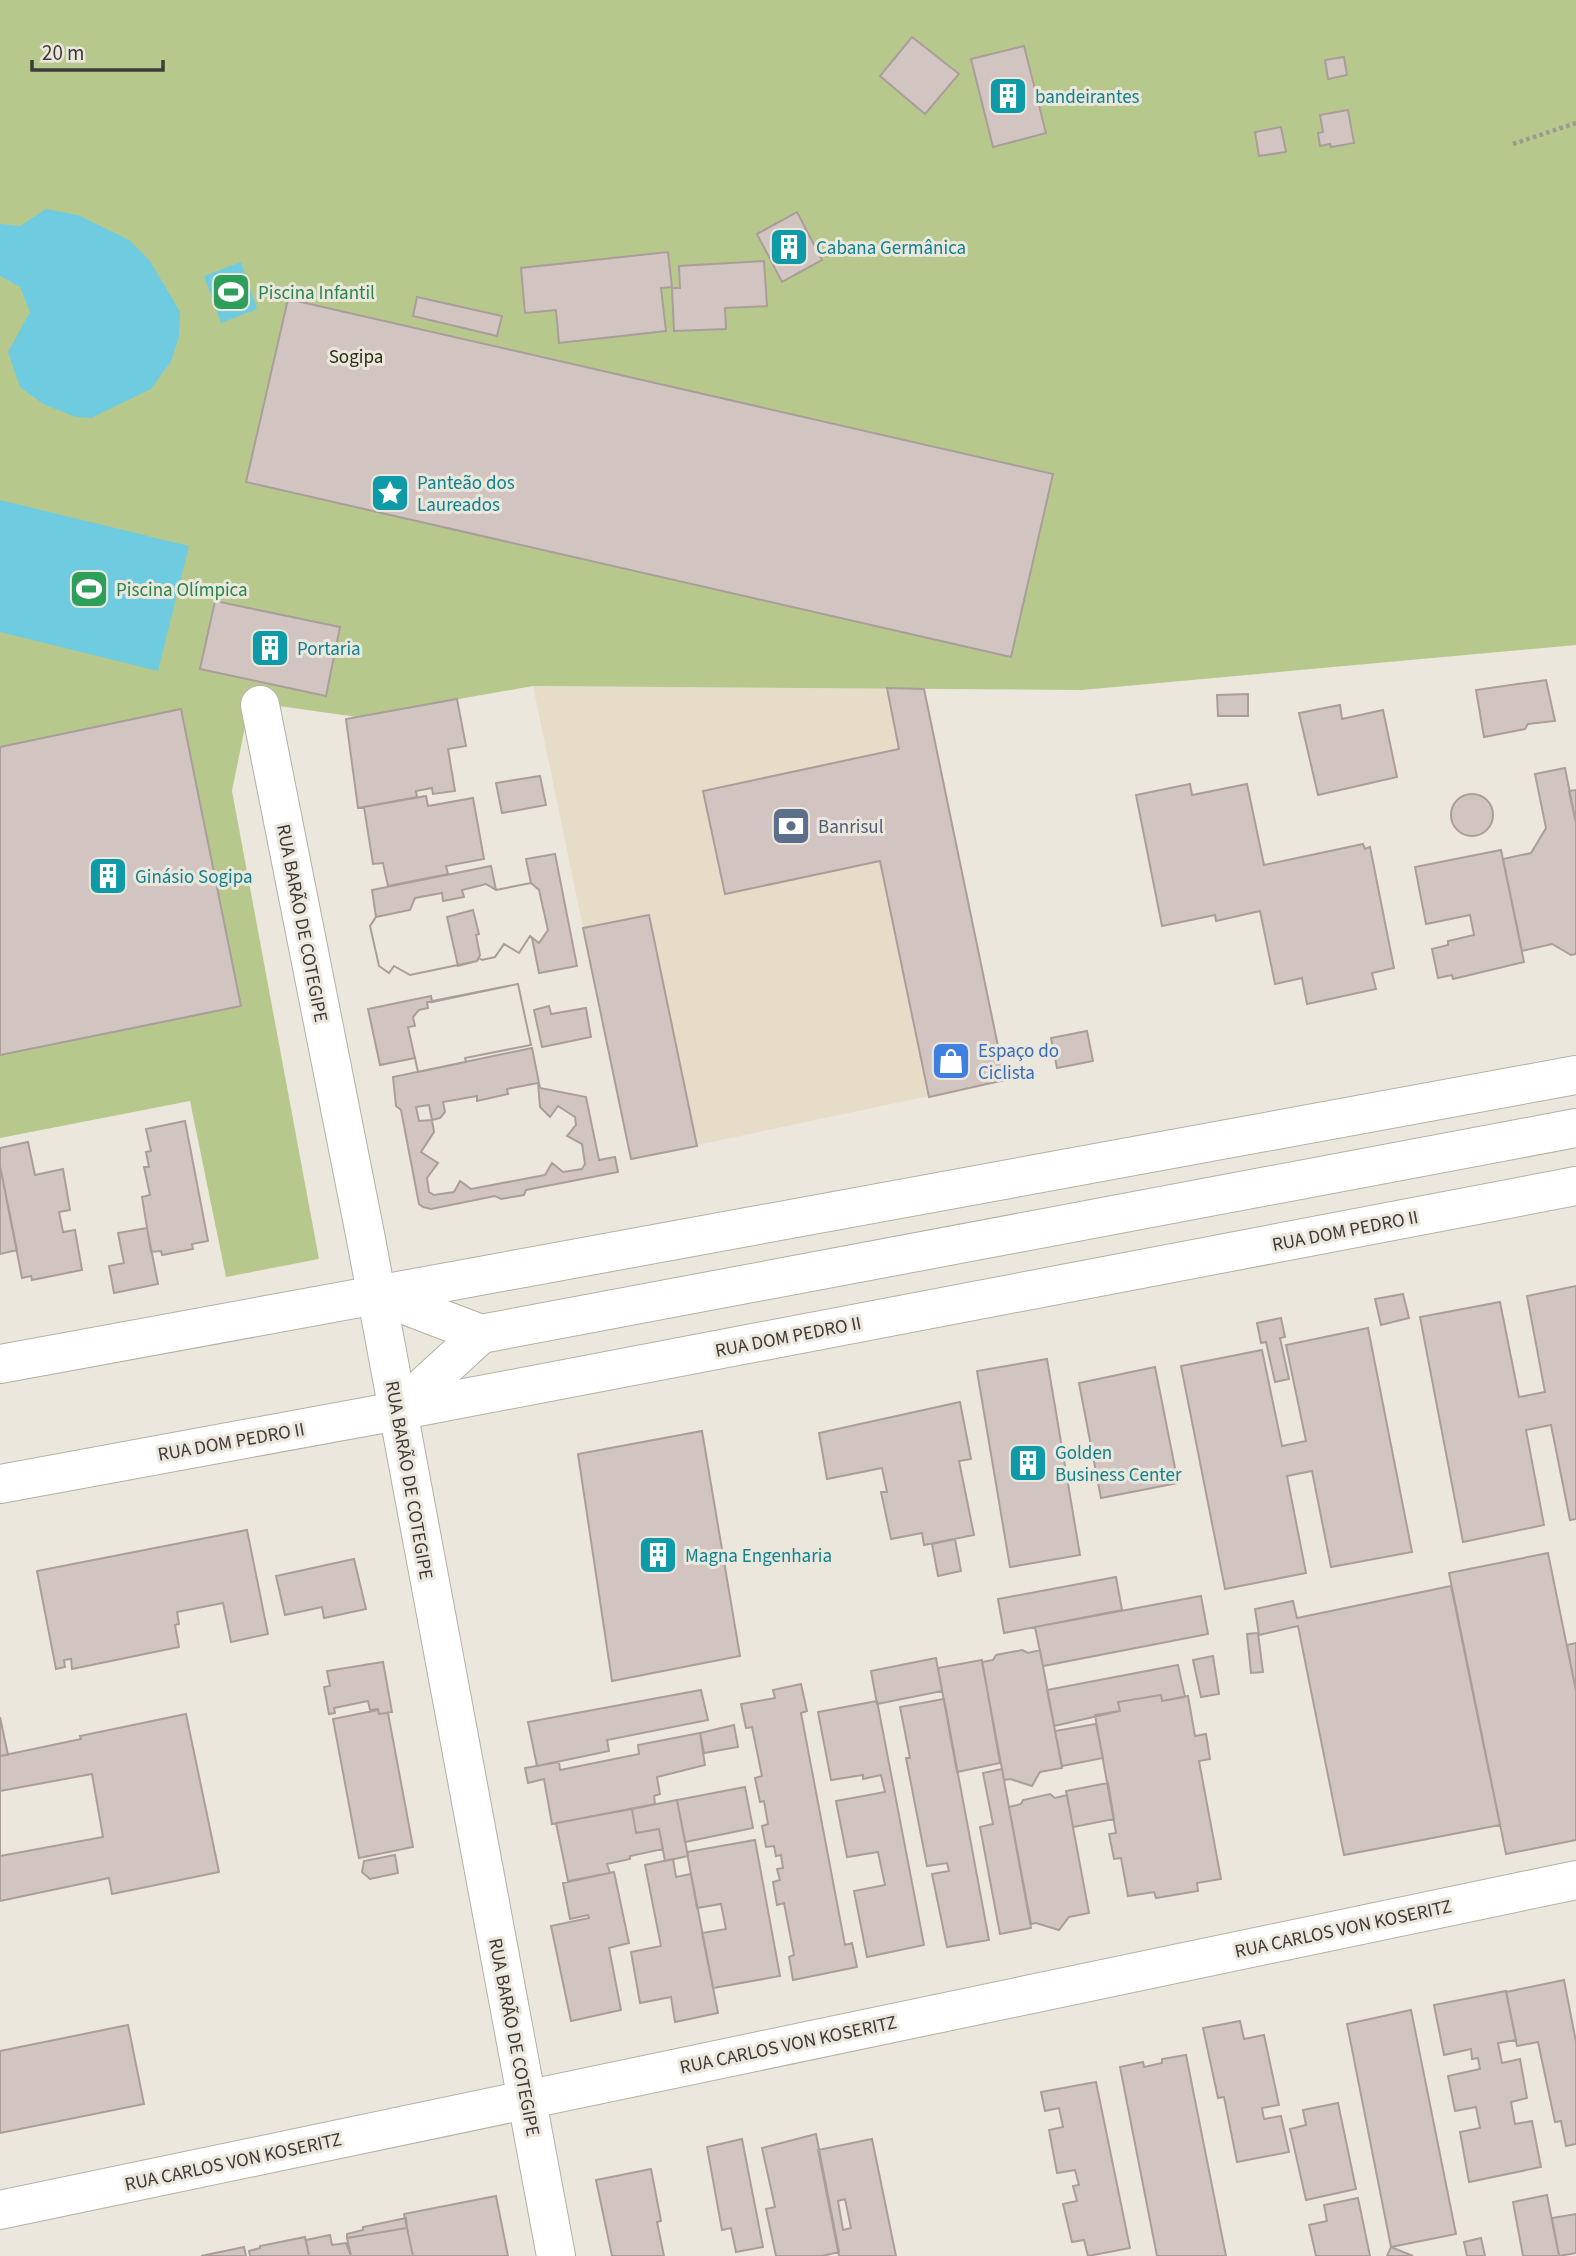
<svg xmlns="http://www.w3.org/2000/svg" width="1576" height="2256" font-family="'Source Sans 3',sans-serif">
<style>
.commercial{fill:#e7dcc8}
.green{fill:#b7c88d}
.water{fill:#6fcbe0}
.building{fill:#d2c5c1;stroke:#ab9e9a;stroke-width:2;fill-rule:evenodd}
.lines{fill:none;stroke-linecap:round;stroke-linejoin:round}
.minor-casing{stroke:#b5b0a5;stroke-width:40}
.major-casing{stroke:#b5b0a5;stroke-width:40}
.path{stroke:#9d9991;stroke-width:4.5;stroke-dasharray:3.5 3.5;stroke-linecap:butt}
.minor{stroke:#fff;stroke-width:38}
.major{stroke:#fff;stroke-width:38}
.labels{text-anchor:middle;stroke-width:6;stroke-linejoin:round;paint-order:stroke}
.culture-label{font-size:19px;fill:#0d838f;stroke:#ece7dc;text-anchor:start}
.leisure-label{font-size:19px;fill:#27864d;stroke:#ece7dc;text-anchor:start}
.park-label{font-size:19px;fill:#272e11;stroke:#ece7dc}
.service-label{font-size:19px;fill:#4e5e75;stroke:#ece7dc;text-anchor:start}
.street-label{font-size:19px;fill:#3d3b37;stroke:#ece7dc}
.shop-label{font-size:19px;fill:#366cbe;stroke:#ece7dc;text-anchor:start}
</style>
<rect width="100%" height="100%" fill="#ece7dc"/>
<path class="commercial" d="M533,686L924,689L1005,1080L631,1159Z"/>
<path class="green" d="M0,0H1576V645L1082,690L533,686L357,717L250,702L232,791L319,1259L226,1277L190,1101L0,1138Z"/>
<path class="water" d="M46,209L78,215L129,240L150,261L180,312L179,337L171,361L151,389L91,418L76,417L43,404L20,387L8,352L30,312L20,287L0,276V224L20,226Z
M241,262L257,309L221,323L204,276Z
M0,500L189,546L158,671L0,632Z"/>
<path class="building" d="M912,37L959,74L925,114L880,76Z
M1024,46L1046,133L993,147L971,59Z
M1344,57L1347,75L1328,79L1325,60Z
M1348,110L1354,143L1331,147L1330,144L1320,146L1318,133L1323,132L1320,115Z
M1281,127L1286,152L1259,156L1255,132Z
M797,212L822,260L782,282L757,234Z
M668,252L672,287L661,288L666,331L559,343L556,310L525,313L521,268Z
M764,261L767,306L725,308L726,329L674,331L672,288H680L679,266Z
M417,297L502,316L497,336L413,316Z
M288,299L1053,474L1011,657L246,482Z
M215,601L340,627L326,696L200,669Z
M1546,680L1555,721L1528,724L1525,729L1484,737L1476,690Z
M887,688L924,689L1005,1080L929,1097L880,861L725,894L703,791L899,749Z
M1248,694V716H1218L1217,695Z
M457,699L466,746L448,749L455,791L433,794L432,788L416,791L417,797L358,808L346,719Z
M1340,705L1342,719L1383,710L1397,777L1318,795L1299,713Z
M181,709L241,1006L0,1055V747Z
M1565,768L1576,823V954L1571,955L1552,944L1522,951L1503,859L1531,853L1546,828L1535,774Z
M540,776L546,805L502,813L496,783Z
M1190,784L1192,795L1247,784L1264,865L1363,844L1365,849L1370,847L1394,968L1372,973L1376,989L1307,1004L1302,978L1275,984L1260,911L1216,921L1215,915L1162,926L1136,795Z
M1576,790V823L1569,791Z
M1451 815a21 21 0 1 1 42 0a21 21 0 1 1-42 0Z
M426,796L428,806L473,798L484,859L446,866L448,874L388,886L383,863L373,864L364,807Z
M1501,850L1524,962L1453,979L1452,975L1438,978L1432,949L1448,945V941L1474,935L1470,915L1426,924L1415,867Z
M555,854L577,966L539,973L532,938L530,936L519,953L504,944L495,957L482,960L479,958L477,961L410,975L394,966L389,973L379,966L370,926L376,917L372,890L491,866L496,890L531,883L526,859Z
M531,883L539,890L548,930L539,943L530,936L519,953L504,944L495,957L482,960L479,958L477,961L410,975L394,966L389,973L379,966L370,926L376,917L410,910L415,898L442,893L443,901L464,897L462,890L486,884L496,890Z
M473,910L479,934L476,935L480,955L477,961L458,966L447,917Z
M649,915L697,1146L631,1159L583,928Z
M518,984L531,1045L465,1058L466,1062L418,1072L415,1058L380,1065L368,1009L431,996L432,1002Z
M518,984L531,1045L465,1058L466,1062L418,1072L408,1027L415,1026L413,1017L419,1010L428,1008L427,1002Z
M549,1006L551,1014L586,1008L591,1037L542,1047L534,1010Z
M1087,1031L1093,1061L1057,1068L1051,1038Z
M532,1048L540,1088L586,1097L599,1160L615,1157L618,1172L526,1190L524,1195L501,1199L495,1196L431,1209L423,1207L419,1204L401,1110L396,1106L393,1077ZM429,1105L432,1120L419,1121L416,1107Z
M538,1083L540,1107L550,1117L558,1106L575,1117L576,1125L567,1136L582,1144L585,1164L582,1169L563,1172L552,1163L545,1175L471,1189L460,1181L454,1192L434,1195L429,1192L427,1178L438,1163L421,1152L434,1132L432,1120L440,1118L445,1112L443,1102L477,1096V1101L508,1094L507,1089Z
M185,1121L208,1241L192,1244L193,1249L162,1255L161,1251L151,1252L142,1197L150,1195L144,1167H149L146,1152L151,1151L146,1129Z
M28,1142L35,1175L63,1169L70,1210L59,1212L63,1232L75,1230L82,1270L32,1280L31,1276L22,1278L0,1166V1148Z
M0,1166L17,1250L0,1254Z
M147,1228L158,1284L114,1293L109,1266L124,1263L118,1233Z
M1576,1286V1519L1570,1520L1551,1425L1526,1430L1544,1525L1463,1542L1420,1317L1500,1302L1519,1397L1545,1392L1527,1296Z
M1403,1294L1409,1318L1381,1325L1375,1299Z
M1281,1318L1285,1337L1280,1338L1289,1379L1275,1382L1266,1342L1261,1343L1257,1323Z
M1368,1328L1412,1552L1331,1567L1312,1471L1287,1476L1306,1573L1225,1589L1181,1366L1262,1350L1282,1446L1306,1441L1286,1345Z
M1047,1359L1080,1555L1010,1567L977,1371Z
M1155,1367L1178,1483L1101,1498L1079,1383Z
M960,1402L971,1459L959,1461L974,1535L924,1545L922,1533L891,1539L881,1492H887L882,1468L827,1479L819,1433Z
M702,1431L740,1656L612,1681L578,1454Z
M247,1530L268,1634L231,1642L223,1603L177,1612L179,1624L175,1625L179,1647L72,1669L71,1659L64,1660L65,1667L56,1669L37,1571Z
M955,1539L961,1571L938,1576L932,1544Z
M1548,1553L1576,1691V1840L1506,1854L1449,1573Z
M354,1559L366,1609L324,1618L322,1607L285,1615L276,1576Z
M1116,1577L1122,1610L1004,1633L998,1599Z
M1451,1586L1500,1825L1344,1855L1298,1626L1259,1635L1255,1609L1293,1601L1297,1618Z
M1201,1596L1208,1634L1043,1666L1035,1627Z
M1258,1633L1263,1672L1251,1673L1247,1634Z
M1576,1643V1686H1575L1567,1645Z
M1022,1650L1028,1653L1040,1650L1062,1768L1040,1772L1032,1786L1010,1779L1004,1780L982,1662L993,1660L996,1655Z
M1213,1656L1219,1694L1201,1697L1193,1660Z
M936,1658L942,1691L877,1704L871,1671Z
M982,1660L1000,1763L957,1772L938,1668Z
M383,1662L392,1712L379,1714L378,1709L370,1710L368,1701L334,1708L335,1713L329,1714L324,1687L330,1686L327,1671Z
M1178,1665L1185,1697L1162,1701L1161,1695L1118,1702L1120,1711L1054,1726L1047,1690Z
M801,1684L807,1711L801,1713L845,1945L852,1943L857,1967L793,1980L789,1957L794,1955L784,1903L777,1905L773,1882L780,1880L777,1869L783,1868L781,1855L776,1856L774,1846L766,1847L762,1826L768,1824L764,1801L760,1802L755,1778L762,1776L752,1727L746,1728L741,1704L775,1698L773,1690Z
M701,1690L708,1720L607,1740L609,1751L537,1766L528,1722Z
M1161,1695L1162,1701L1188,1696L1195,1736L1206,1734L1210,1759L1199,1761L1221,1879L1197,1883L1198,1891L1156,1898L1154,1892L1128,1896L1121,1858L1114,1859L1109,1834L1116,1833L1095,1715L1120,1711L1118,1702Z
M944,1699L989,1940L947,1947L932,1874L949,1871L947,1863L927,1866L906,1758H910L900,1707Z
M877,1701L924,1945L867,1957L854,1891L885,1885L878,1852L847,1857L836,1801L885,1792L881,1775L863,1779V1775L831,1780L818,1712Z
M378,1710L379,1714L388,1713L413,1847L359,1858L333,1719Z
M186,1714L219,1872L112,1894L109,1878L0,1901V1756L81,1739L80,1736Z
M0,1717L8,1755L0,1756Z
M1096,1724L1103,1758L1062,1766L1055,1731Z
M734,1725L738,1747L704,1753L700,1733Z
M700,1733L705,1765L657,1777L660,1794L654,1796L655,1804L552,1824L544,1779L528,1783L525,1768L559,1762L560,1770L639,1754L638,1745Z
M1002,1769L1031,1928L1000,1934L980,1827L993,1824L983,1773Z
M92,1774L103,1837L0,1856V1791Z
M1108,1783L1114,1819L1073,1827L1066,1791Z
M745,1787L753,1828L685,1842L677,1800Z
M1050,1794L1055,1798L1067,1795L1089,1913L1069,1917L1059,1930L1036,1923L1031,1924L1009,1807L1021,1804L1023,1800Z
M677,1800L688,1856L665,1861L659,1829L636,1833L632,1809Z
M632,1809L636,1833L659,1829L663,1849L630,1856V1859L607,1864L610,1873L568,1881L556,1823Z
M755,1840L780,1976L713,1988L702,1933L726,1929L721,1904L697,1908L687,1852Z
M395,1855L398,1873L370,1879L362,1872L364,1861Z
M673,1859L676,1877L691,1874L718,2013L675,2022L671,1997L640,2003L631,1952L661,1946L645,1865Z
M614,1872L629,1943L609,1948L621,2010L571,2021L551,1926L589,1918L588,1915L570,1919L563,1883Z
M1564,1980L1576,2042V2144L1566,2146L1561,2121L1555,2122L1538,2042L1517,2046L1506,1992Z
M1506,1991L1516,2040L1498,2043L1502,2063L1520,2059L1527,2098L1511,2102L1515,2124L1532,2121L1541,2167L1469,2182L1460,2132L1480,2128L1476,2107L1455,2111L1448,2076L1480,2069L1478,2058L1472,2059L1471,2049L1444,2055L1434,2005Z
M1411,2010L1456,2234L1391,2247L1347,2024Z
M1240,2021L1244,2039L1264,2035L1279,2105L1262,2108L1264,2119L1281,2116L1289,2152L1237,2162L1224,2097L1218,2098L1203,2028Z
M128,2025L144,2104L0,2133V2051Z
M1186,2055L1226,2256H1157L1120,2067L1143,2062L1144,2067L1162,2063V2059Z
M1096,2082L1130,2248L1088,2256L1084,2240L1072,2242L1063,2204L1077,2201L1073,2186L1079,2185L1075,2170L1057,2173L1049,2130L1063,2127L1059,2108L1045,2111L1041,2092Z
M1338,2103L1356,2189L1306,2200L1290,2129L1306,2125L1303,2110Z
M816,2134L839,2252L822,2256H776L766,2209L775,2207L762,2148Z
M742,2139L763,2247L736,2252L731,2228L722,2230L707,2147Z
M872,2139L896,2256H839L818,2150ZM845,2199L851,2228L843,2230L838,2201Z
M651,2169L661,2221L657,2222L664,2256H612L596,2180Z
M1547,2195L1559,2256H1523L1513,2202Z
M496,2196L508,2256H413L404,2214Z
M1358,2198L1370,2256H1316L1309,2225L1327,2221L1324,2205Z
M1576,2214V2253L1559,2256L1552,2218Z
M406,2218L407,2228L347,2238V2234L363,2230V2227Z
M407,2228L413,2256H351L347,2238Z
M330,2235L332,2245L346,2243L351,2256H309L306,2240Z
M305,2237L309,2256H250L249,2251L260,2248V2246Z
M1481,2238L1485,2256H1467L1464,2242Z
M244,2247L246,2256H201Z
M1391,2247L1413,2256H1387Z"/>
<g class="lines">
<g class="minor-casing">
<path id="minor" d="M260,705L365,1234L556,2256
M376,1294L481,1334L1576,1128
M397,1411L481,1334
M0,2210L1576,1880"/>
</g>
<g class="major-casing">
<path id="major" d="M0,1364L1576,1075
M0,1484L397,1411L1576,1186"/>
</g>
<path class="path" d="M1513,144L1576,123"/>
<use href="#minor" class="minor"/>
<use href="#major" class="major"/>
</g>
<defs>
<g id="building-square" transform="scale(2.0125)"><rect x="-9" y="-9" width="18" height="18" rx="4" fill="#0f9aa8" stroke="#ece7dc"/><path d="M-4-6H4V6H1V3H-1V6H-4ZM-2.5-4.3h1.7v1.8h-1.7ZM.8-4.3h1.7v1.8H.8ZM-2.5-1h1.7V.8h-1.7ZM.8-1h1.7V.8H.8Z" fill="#fff"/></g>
<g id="stadium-square" transform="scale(2.0125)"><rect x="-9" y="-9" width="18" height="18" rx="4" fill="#2e9e5b" stroke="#ece7dc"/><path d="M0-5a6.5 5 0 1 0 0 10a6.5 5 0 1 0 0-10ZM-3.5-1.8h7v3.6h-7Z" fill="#fff"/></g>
<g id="sight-square" transform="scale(2.0125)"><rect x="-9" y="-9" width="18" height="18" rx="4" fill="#0f9aa8" stroke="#ece7dc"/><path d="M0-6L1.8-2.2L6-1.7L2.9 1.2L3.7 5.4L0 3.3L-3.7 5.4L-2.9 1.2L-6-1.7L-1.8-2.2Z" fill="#fff"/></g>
<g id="bank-square" transform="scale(2.0125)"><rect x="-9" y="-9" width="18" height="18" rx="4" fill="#5c6f8a" stroke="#ece7dc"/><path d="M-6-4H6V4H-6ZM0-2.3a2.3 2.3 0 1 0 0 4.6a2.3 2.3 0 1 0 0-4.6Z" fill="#fff"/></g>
<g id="shop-square" transform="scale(2.0125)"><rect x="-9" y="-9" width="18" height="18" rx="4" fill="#3f7fe0" stroke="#ece7dc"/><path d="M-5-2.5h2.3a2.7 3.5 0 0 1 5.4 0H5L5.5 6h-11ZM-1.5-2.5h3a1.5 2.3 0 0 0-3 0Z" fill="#fff"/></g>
</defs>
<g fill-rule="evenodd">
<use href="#building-square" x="1008" y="96"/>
<use href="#building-square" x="789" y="247"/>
<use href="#stadium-square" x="231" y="292"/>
<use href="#sight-square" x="390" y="493"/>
<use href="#stadium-square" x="89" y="589"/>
<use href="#building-square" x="270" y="648"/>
<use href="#bank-square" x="791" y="826"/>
<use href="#building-square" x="108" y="876"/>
<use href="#shop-square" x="951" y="1061"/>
<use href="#building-square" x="1028" y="1463"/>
<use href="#building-square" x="658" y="1555"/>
</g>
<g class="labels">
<g class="culture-label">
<text x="1035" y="103">bandeirantes</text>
<text x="816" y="254">Cabana Germânica</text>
<text x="417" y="489">Panteão dos<tspan x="417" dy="22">Laureados</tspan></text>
<text x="297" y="655">Portaria</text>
<text x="135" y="883">Ginásio Sogipa</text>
<text x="1055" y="1459">Golden<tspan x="1055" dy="22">Business Center</tspan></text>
<text x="685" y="1562">Magna Engenharia</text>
</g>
<g class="leisure-label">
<text x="258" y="299">Piscina Infantil</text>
<text x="116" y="596">Piscina Olímpica</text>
</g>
<g class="park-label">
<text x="356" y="363">Sogipa</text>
</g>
<g class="service-label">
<text x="818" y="833">Banrisul</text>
</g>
<g class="street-label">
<text transform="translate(303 923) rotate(79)" y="7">RUA BARÃO DE COTEGIPE</text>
<text transform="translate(1345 1230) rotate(-11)" y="7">RUA DOM PEDRO II</text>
<text transform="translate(788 1336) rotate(-11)" y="7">RUA DOM PEDRO II</text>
<text transform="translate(231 1441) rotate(-10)" y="7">RUA DOM PEDRO II</text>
<text transform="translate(410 1480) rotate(80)" y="7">RUA BARÃO DE COTEGIPE</text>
<text transform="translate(1343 1928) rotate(-12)" y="7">RUA CARLOS VON KOSERITZ</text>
<text transform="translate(515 2037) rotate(79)" y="7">RUA BARÃO DE COTEGIPE</text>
<text transform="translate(788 2044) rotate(-12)" y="7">RUA CARLOS VON KOSERITZ</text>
<text transform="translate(233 2161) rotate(-12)" y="7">RUA CARLOS VON KOSERITZ</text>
</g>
<g class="shop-label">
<text x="978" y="1057">Espaço do<tspan x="978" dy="22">Ciclista</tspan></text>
</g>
</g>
<path d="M32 60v10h131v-10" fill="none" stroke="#3d3b37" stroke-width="3.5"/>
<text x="42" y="60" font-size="21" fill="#3d3b37" stroke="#ece7dc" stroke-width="5" paint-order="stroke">20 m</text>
</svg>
